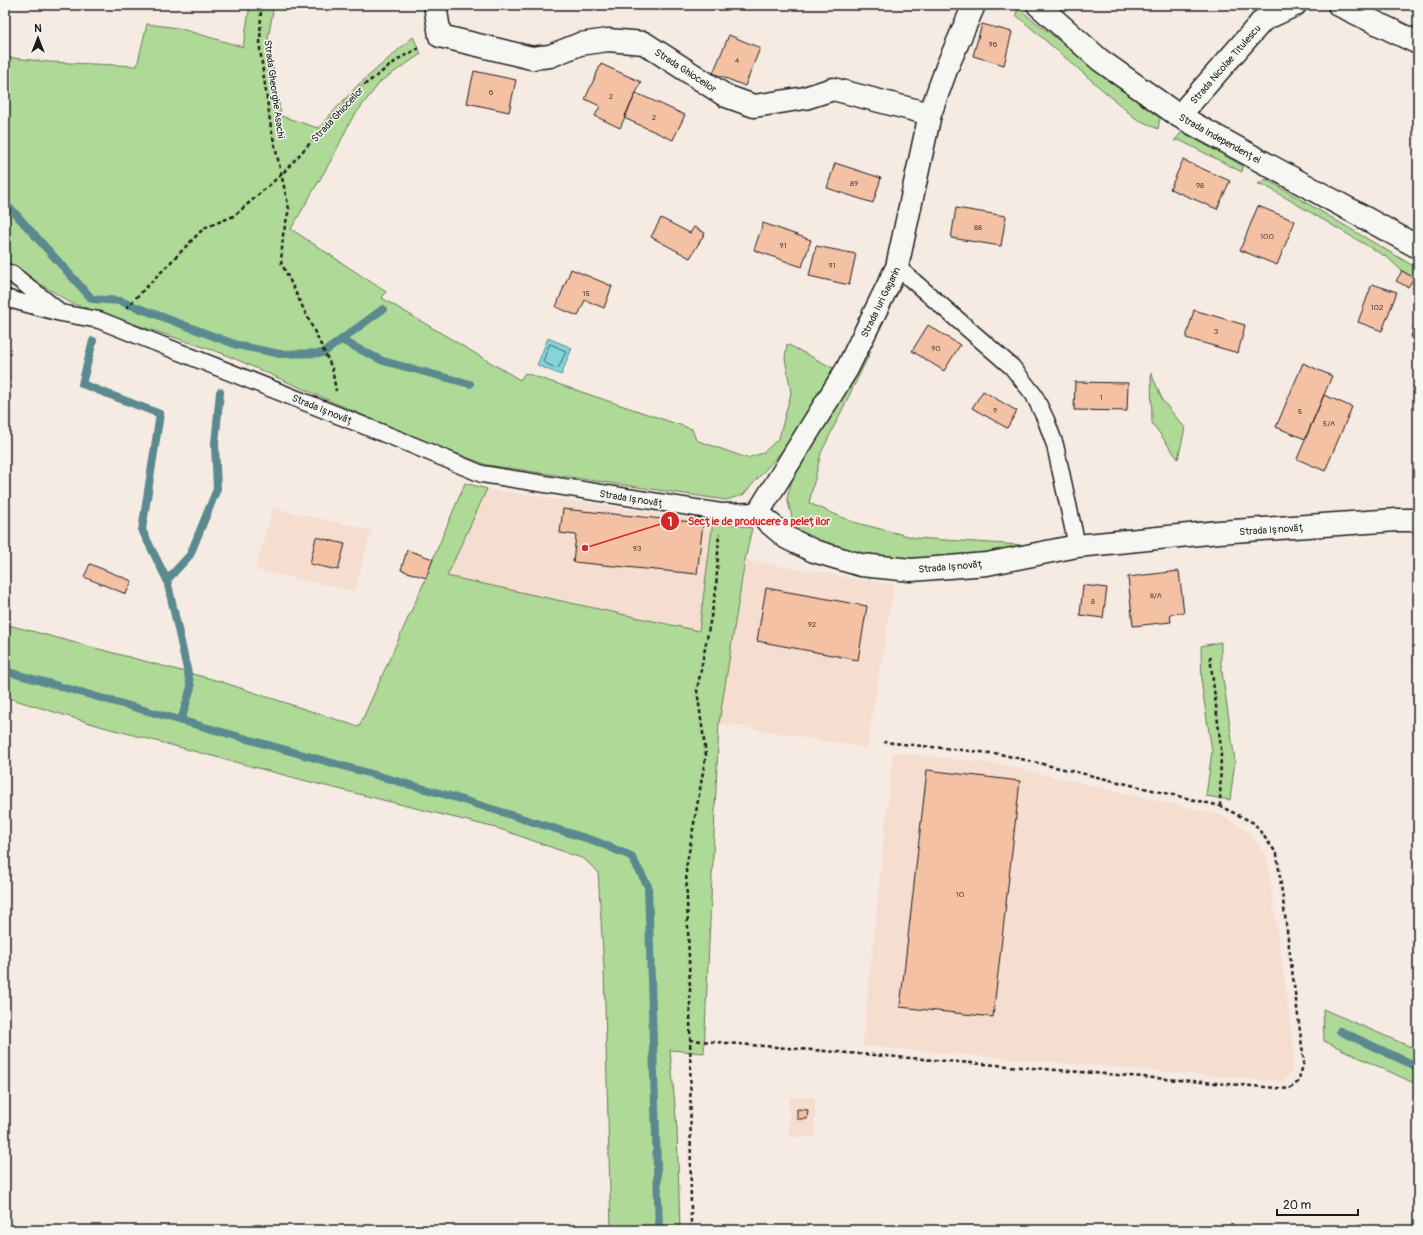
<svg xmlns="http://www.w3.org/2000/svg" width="1423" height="1235" font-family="Pangolin,sans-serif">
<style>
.built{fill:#f5ded0}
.green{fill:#afd996;stroke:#667a59}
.water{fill:#83d4dc;stroke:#5a8a8f}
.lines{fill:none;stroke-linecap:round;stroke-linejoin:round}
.shore{stroke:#456669;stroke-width:1}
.stream{stroke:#5a8a8f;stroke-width:8}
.building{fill:#f4c1a5;stroke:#1c1c1c}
.lane-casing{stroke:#1c1c1c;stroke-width:19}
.street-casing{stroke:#1c1c1c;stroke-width:25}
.secondary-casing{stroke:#1c1c1c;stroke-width:25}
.path{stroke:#1c1c1c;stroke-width:2.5;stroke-dasharray:4 3;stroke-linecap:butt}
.lane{stroke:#f6f6f2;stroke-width:16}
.street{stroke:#f6f6f2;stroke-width:22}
.secondary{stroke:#f6f6f2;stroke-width:22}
.labels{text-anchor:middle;stroke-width:3;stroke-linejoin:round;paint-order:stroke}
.number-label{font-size:8px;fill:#52453e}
.street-label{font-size:10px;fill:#1c1c1c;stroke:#f6f6f2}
.leader{fill:none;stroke:#d62828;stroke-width:1.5}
.callout-dot{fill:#d62828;stroke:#f6f6f2;stroke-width:1.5}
.mark-label{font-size:12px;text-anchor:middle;font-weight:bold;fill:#fff}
.callout-label{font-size:11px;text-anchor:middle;font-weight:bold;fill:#d62828;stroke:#f6f6f2;stroke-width:3;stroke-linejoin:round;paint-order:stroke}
</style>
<rect width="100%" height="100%" fill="#f6ebe3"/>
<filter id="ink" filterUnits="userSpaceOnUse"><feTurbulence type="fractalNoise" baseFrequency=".025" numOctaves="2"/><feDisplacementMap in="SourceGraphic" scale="8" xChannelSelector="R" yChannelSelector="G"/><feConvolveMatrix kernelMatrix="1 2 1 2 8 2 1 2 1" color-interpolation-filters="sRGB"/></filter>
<g filter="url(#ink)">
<path class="built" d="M487,489L713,521L699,631L447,576Z
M273,508L372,530L354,591L255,570Z
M745,560L894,585L867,748L719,723Z
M893,752L999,764L1221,815L1249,832L1267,857L1295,1055L1291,1073L1283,1082L862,1046Z
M789,1097H815V1137H789Z"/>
<path class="green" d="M250,5H274L268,39L281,116L318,128L357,86L413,37L421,54L381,81L351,120L333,157L291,229L386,292L382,298L520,380L525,373L692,429L696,440L747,458L763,453L779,438L791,393L785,358L787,344L833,368L791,441L743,495L726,500L487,465L403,433L224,354L71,303L13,267L5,264V57L49,62L137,66L147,24L178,28L243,47Z
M1018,8L1116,86L1160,118L1158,129L1135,118L1016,15Z
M1182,132L1243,166L1242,172L1179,140L1174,141Z
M1266,179L1415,267L1414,278L1402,271L1388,258L1264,185L1258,184Z
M871,351L821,453L809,503L853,522L916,538L1036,546L1032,550L929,563L874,559L807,537L793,522L787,498L794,473L864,357Z
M1151,373L1163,401L1185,428L1178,459L1152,423Z
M465,483L487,489L447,576L699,631L713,521L752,528L745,560L719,723L704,1053L670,1050L677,1128L680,1230H611L604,969L598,872L584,859L500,829L314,783L103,727L5,697V624L219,681L359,727L426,578L433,559Z
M1221,642V665L1235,761L1230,800L1206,796L1212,751L1202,688L1201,646Z
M1323,1009L1418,1050V1085L1324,1041Z"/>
<path class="water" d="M548,338L572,348L561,375L537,365Z"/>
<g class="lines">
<path class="shore" d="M550,344L566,351L558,369L543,362Z"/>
<path class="stream" d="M5,205L12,210L92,299L120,301L237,345L280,354L323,353L383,309
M341,340L383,361L470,384
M93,341L82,384L160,414L142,530L167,580L191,687L181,721
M167,580L190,555L217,489L215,444L220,392
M5,671L450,796L595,841L631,856L648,886L659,1230
M1340,1031L1418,1067"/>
</g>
<path class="building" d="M648,5H660L658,9Z
M982,24L1012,32L1004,65L973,56Z
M729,35L760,48L745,86L713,73Z
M601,64L641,82L620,128L595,116L600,106L585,99Z
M474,71L516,80L509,112L467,103Z
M636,93L685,115L673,140L624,118Z
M1183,160L1230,181L1217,209L1170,189Z
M835,163L881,178L873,203L827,188Z
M1258,206L1295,221L1277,265L1240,250Z
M956,208L1006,216L1001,246L951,238Z
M661,218L690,233L694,227L705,233L690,258L651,237Z
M763,223L811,240L802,267L754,250Z
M816,246L856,254L849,285L809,276Z
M571,269L612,286L604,308L585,300L578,316L556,307Z
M1402,271L1414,278L1408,287L1396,281Z
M1372,284L1397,292L1382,331L1358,322Z
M1194,310L1245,325L1238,353L1186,338Z
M1416,318L1418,319V339L1411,337Z
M928,325L960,345L944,371L912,351Z
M1303,363L1332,376L1305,439L1276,427Z
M1075,382L1128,383L1127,411L1074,410Z
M983,391L1017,411L1007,428L972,408Z
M1324,395L1352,407L1325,471L1297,459Z
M563,509L703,523L697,574L573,562L576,535L560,533Z
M316,537L345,544L338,570L310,564Z
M407,550L433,559L426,578L401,570Z
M90,564L132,581L126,594L84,577Z
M1179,571L1184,613L1170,614L1171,622L1133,626L1128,577Z
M1083,585L1107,588L1103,618L1080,615Z
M766,588L867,606L858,660L757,641Z
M927,770L1020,781L993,1017L900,1007Z
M797,1109L808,1110L807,1119H797Z"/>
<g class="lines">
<g class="lane-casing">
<path id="lane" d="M897,267L1012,367L1034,395L1046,420L1055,445L1077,546
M5,272L12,274L55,308
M5,298L61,313L99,320L400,440L482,474L721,512L759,511"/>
</g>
<g class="street-casing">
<path id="street" d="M435,5L440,36L532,58L550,56L580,44L608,40L644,43L726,96L754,106L805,98L833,89L930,114
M974,5L947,67L930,114L897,267L847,369L759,511L768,522L787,538L814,551L861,565L911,570L987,564L1077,546L1219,532L1397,520H1418
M1339,5L1418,43
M1179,116L1263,20L1295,5"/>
</g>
<g class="secondary-casing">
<path id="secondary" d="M1038,5L1100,60L1179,116L1418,247"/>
</g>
<path class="path" d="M261,5L260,49L271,128L289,209L283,235L281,262L332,368L336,391
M126,308L204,228L234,216L282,174L359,89L400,58L419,48
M1210,656L1221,748L1220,806
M690,1040L1289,1089L1298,1082L1304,1062L1277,854L1254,823L1220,806L1000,754L884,742
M691,1230L690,991L686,869L706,755L697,690L716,591L719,534"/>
<use href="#lane" class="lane"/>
<use href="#street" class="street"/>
<use href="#secondary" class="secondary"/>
</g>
</g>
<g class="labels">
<g class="number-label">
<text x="993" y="47">96</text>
<text x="737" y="63">4</text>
<text x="491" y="95">6</text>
<text x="611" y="99">2</text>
<text x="654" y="120">2</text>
<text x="854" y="186">89</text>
<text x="1200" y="188">98</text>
<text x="978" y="230">88</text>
<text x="1267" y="239">100</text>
<text x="783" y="248">91</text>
<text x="832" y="268">91</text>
<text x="586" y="296">15</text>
<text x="1377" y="310">102</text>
<text x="1216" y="334">3</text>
<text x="936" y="351">90</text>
<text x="1101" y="400">1</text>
<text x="995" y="413">9</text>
<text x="1300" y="414">5</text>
<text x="1329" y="426">5/A</text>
<text x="637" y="551">93</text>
<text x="1156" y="598">8/A</text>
<text x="1093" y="604">8</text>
<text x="812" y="627">92</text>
<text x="960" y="897">10</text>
</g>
<g class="street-label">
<text transform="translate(1225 64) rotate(-49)" y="4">Strada Nicolae Titulescu</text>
<text transform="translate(686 70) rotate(33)" y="4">Strada Ghioceilor</text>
<text transform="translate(275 89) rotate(82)" y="4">Strada Gheorghe Asachi</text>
<text transform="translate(337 114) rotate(-47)" y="4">Strada Ghioceilor</text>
<text transform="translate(1220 138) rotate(29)" y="4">Strada Independenței</text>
<text transform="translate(880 302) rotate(-64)" y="4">Strada Iuri Gagarin</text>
<text transform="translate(323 409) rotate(22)" y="4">Strada Ișnovăț</text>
<text transform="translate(632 498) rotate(9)" y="4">Strada Ișnovăț</text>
<text transform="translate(1272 529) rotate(-4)" y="4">Strada Ișnovăț</text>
<text transform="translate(951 566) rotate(-5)" y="4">Strada Ișnovăț</text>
</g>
</g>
<path class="leader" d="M585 548L670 521"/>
<g class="callout-dot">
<circle cx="585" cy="548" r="4"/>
<circle cx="670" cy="521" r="10"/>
</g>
<g class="mark-label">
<text x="670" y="526">1</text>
</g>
<g class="callout-label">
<text x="759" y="525">Secție de producere a peleților</text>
</g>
<rect width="1423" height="1235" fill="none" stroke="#f6f6f2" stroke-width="20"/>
<rect x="10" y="10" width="1403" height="1215" fill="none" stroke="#1c1c1c" stroke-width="1.5" filter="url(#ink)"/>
<g transform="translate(38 38)" stroke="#f6f6f2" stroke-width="3" paint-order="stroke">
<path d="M0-3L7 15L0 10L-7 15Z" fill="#1c1c1c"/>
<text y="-6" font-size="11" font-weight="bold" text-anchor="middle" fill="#1c1c1c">N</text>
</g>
<path d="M1277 1209v6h81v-6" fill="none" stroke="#1c1c1c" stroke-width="2"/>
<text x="1283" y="1209" font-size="12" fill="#1c1c1c" stroke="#f6f6f2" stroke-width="3" paint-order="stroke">20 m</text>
</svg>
